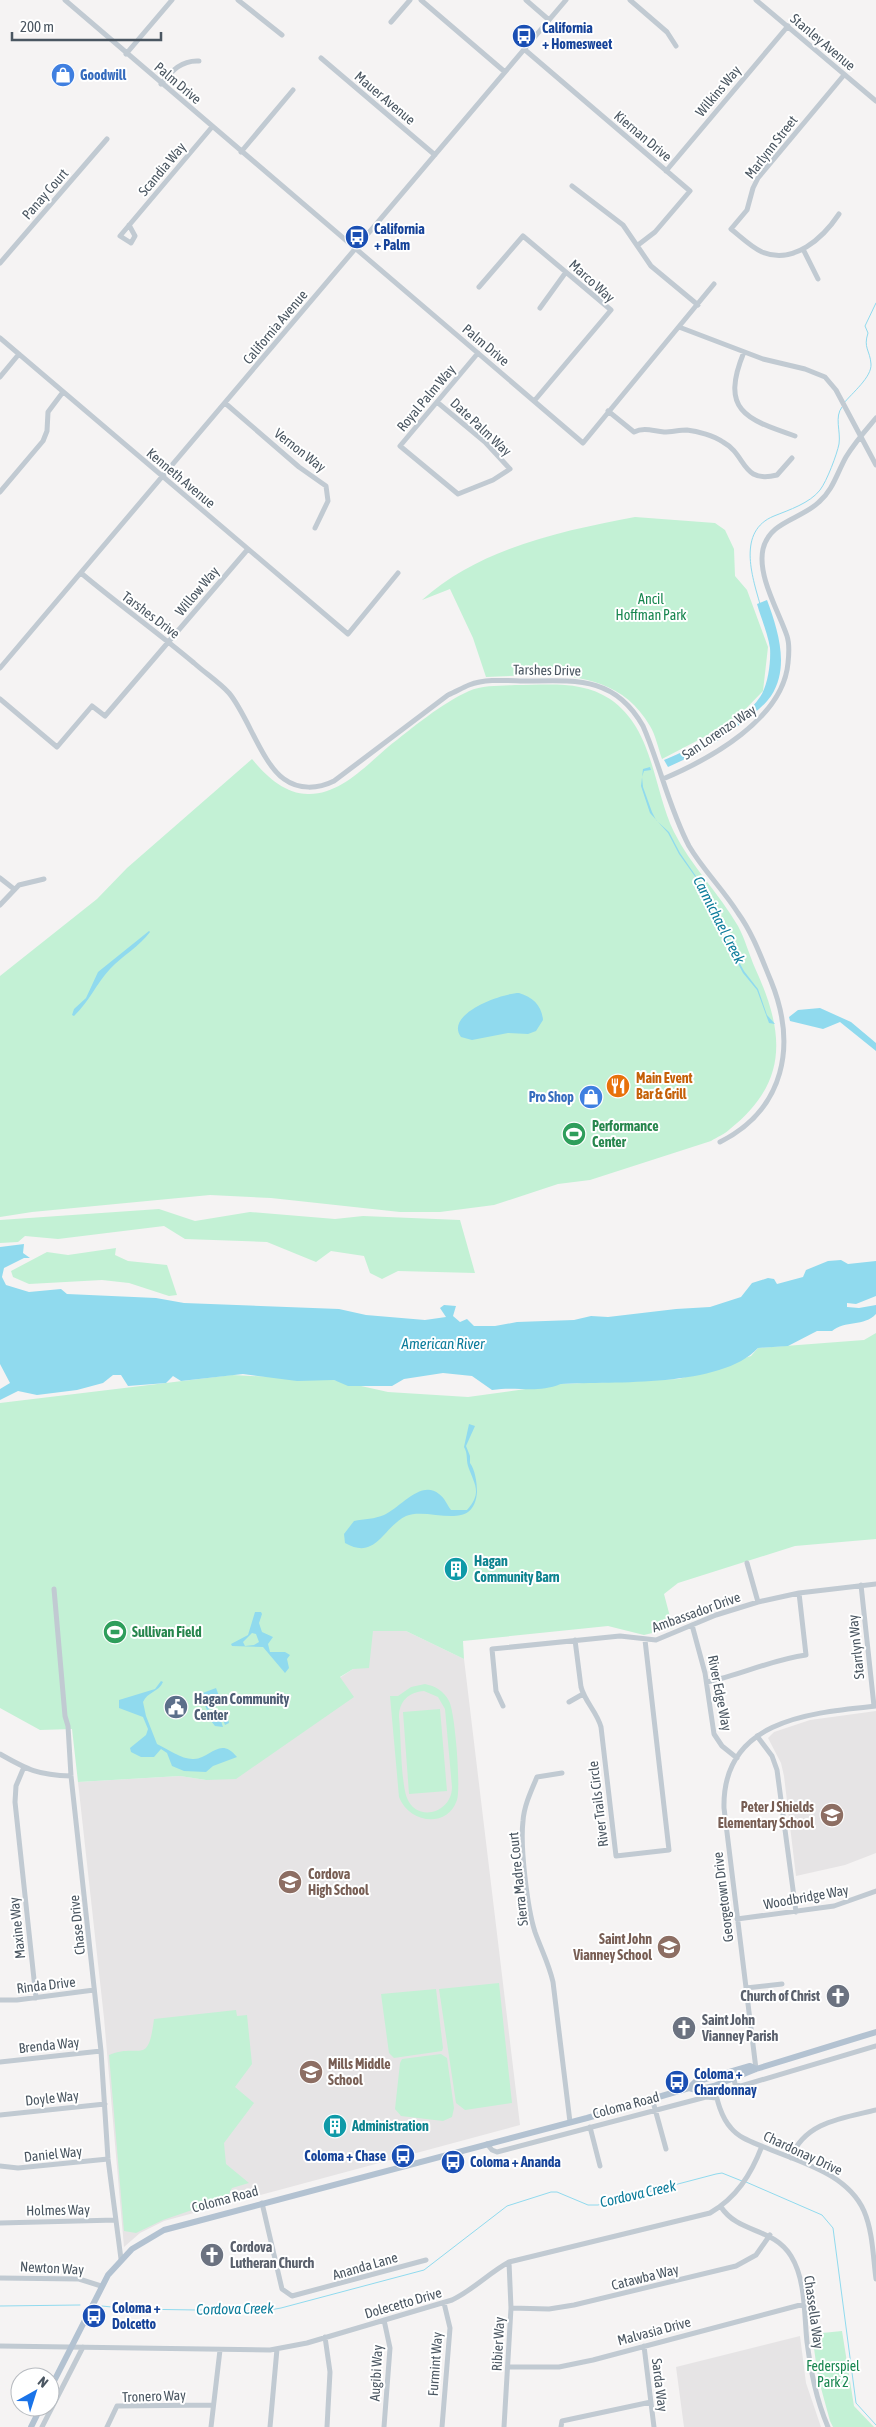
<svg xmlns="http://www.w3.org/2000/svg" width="876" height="2427" font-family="'Asap Condensed',sans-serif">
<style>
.education{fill:#e6e4e5}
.green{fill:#c3f1d5;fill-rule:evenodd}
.water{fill:#90daee;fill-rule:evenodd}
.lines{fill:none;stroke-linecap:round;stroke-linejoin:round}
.stream{stroke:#90daee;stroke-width:1}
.minor{stroke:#c1cad2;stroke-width:5}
.major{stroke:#b3c2d1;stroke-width:6}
.labels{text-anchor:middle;stroke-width:4;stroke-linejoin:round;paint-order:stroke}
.transit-label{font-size:14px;font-weight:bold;fill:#164399;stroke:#fff;text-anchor:start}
.street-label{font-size:14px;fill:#4a5661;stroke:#fff}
.shop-label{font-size:14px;font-weight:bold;fill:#366cbe;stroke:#fff;text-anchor:start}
.park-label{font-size:14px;fill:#17864f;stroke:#fff}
.food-label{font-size:14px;font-weight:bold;fill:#c56008;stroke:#fff;text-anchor:start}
.leisure-label{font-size:14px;font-weight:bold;fill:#27864d;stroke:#fff;text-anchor:start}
.culture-label{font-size:14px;font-weight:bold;fill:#0d838f;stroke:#fff;text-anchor:start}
.service-label{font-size:14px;font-weight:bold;fill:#4e5e75;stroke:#fff;text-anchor:start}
.education-label{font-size:14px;font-weight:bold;fill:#785e54;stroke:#fff;text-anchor:end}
.worship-label{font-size:14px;font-weight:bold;fill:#5b616d;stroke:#fff;text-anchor:start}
.water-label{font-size:15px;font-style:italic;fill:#0c7c9b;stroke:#fff}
</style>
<rect width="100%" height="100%" fill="#f5f3f3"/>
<path class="education" d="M373,1631H406L464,1659L520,2125L164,2221L140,2233L124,2247L104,2018L78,1782L180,1776L206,1780L244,1741L353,1669Z
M876,1711V1853L845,1865L796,1876L784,1776L781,1763L768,1738L774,1732L810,1720Z
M800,2336L806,2383L821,2427H684L676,2367Z"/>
<path class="green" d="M635,517L715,523L725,530L734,549L735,576L747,590L768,647L763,691L733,722L662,759C658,748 656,736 650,726C615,665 546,675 486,677L473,638L450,589L422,600C480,548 561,531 635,517Z
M515,685C547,685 582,680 610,699C654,729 653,789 674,832C691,866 719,893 738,926C745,939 749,954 755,968C784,1031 790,1081 730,1129C725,1134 717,1137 711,1141L590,1180L558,1184L494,1205L440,1212H400L271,1198L210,1195L32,1212L0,1217V976L97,899L127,868L252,759C266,776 285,794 308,794C339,795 366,766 388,747C412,728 442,703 469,691C482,685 501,686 515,685Z
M159,1209L195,1221L250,1212L335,1219L363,1216L460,1220L475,1273L398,1271L382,1279L370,1273L364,1256L331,1251L316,1262L267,1242L185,1239L164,1226L58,1239L25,1236L18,1242L0,1243V1220Z
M116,1248L115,1255L128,1261L167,1265L177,1295L169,1296L129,1283L102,1280L29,1284L13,1277L11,1271L47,1252L68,1255Z
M876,1333V1539L795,1546L678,1583L664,1594L673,1628L644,1635L608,1626L463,1641L464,1659L406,1631H373L369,1668L353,1669L340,1677L354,1697L236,1779L206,1780L180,1776L78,1782L72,1729L40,1730L0,1708V1403L232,1375L334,1380L388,1392L468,1397L561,1384L679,1379L751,1356L758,1348L864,1340Z
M425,1684C435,1686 444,1691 449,1701C455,1711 461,1788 457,1800C447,1829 409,1823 399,1797L390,1696H398L411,1687ZM424,1691L438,1697L445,1709L452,1787C452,1813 417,1823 407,1798C401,1783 401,1735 399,1717C399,1701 409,1692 424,1691Z
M440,1709L447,1791L409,1794L403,1712Z
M499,1983L512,2103L465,2110L456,2103L439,1989Z
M436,1989L443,2048L442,2051L394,2058L389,2053L381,1994Z
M236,2010L237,2016L247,2015L252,2064L235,2087L254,2103L224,2143L226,2164L249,2183L232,2188L227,2198L163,2220L136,2233L124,2231L109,2055C140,2042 148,2068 154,2019Z
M441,2054L447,2058L454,2108L452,2117L443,2121L401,2116L395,2109L400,2063L402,2059Z
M842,2331L854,2406L874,2427H833L830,2421L818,2377L812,2334Z"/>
<path class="water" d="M767,600C778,630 790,667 771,696C763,707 753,714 743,722C720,741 695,755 668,767L664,760C695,747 741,725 760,697C768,686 771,662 770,648C768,634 761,618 757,604Z
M650,767L651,770L644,771L642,777L643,787L652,812L656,820L669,832L680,853L707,892L721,920L730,945L744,971L758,989L767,1015L775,1024L769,1023L757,990L743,973L728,945L720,921L706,892L679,854L668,833L650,813L641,786L643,769Z
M149,931L150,932C140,946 122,956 110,969C96,984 89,1002 74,1016L72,1015L74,1009L86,998L98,972Z
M519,993C533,997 542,1006 543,1020L536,1031L528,1034L508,1033L472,1040L461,1037C444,1014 502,993 519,993Z
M820,1008L851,1022L876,1043V1051L840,1022L823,1029L790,1021L789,1017L798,1010Z
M24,1244L23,1253L30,1258H24L4,1268L2,1277L6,1285L29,1292L61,1289L67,1294L156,1298L184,1303L339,1309L366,1315L425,1320L446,1317L440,1308L444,1305L456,1306L453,1316L460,1322L467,1319L474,1326H495L517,1322L574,1320L591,1316L608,1317L676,1309L710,1307L741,1297L752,1283L768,1278L774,1279L777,1284L803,1277L806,1270L828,1261L841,1260L848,1264L876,1261V1296L856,1304L847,1303V1307L859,1308L876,1305V1314C864,1327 845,1320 832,1331H817L788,1346L758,1348C721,1388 614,1381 561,1384C535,1394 519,1386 492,1390L472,1376L443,1373L404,1379L392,1386H348L334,1380L297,1381L243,1374L181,1381L173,1376L166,1383L128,1386L121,1375H113L103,1383L77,1390L37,1395L18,1391L0,1400V1389L10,1383L0,1364V1247Z
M469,1424L475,1426L466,1446L470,1456V1463C475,1470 477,1482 477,1492C474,1534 429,1506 406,1516C383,1527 376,1561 345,1543L344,1534L354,1521C364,1519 375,1519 384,1515C400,1508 421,1479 439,1494C445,1498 447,1505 451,1510H467C483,1492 474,1484 468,1466C466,1458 468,1454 464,1447Z
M255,1612H261L262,1614L259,1623L262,1632L273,1637L268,1644L270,1652H285L290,1655L287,1659L289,1668L285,1673L263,1647L232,1646L231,1644L248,1635ZM252,1633L256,1634L259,1642L254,1645L245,1646L243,1642Z
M161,1681L163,1682C159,1692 147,1692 143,1702L146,1716L157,1744C167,1749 183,1760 194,1759C211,1758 220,1736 237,1757L213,1766L206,1772L184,1771L172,1766L167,1753L161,1749L154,1757H141L131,1752L130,1748L146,1735L148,1729L143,1717L119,1708V1700L155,1689Z
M216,1688L222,1704L207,1710L200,1694Z
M227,1715L229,1723L225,1725L223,1720L221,1721L223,1727L215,1726L211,1721Z"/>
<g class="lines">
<path class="stream" d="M844,403C852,393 872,377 871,364C870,350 863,348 868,333L865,326L876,303
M760,604C752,576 737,531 774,516C789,510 810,503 820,490C827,481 837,454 839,444C841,431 834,417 842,407
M746,2182L822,2215L833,2228L856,2403L876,2425
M0,2306L80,2305
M102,2306L130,2309L264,2311L281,2308L424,2270L507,2206L551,2192H557L588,2205H598L716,2174L722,2173L742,2181"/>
<path class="minor" d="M65,0L583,443L714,284
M238,0L282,35
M421,0L505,72
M526,0L549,20
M630,0L667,32L676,46
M756,0L876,101
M391,22L410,0
M524,49L690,191L655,232L638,245
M126,54L172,0
M321,58L435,155
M161,84C172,71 181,60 199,61
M241,152L293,90
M666,171L788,26
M572,186L623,225L651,266L698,305
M839,214C823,238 794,265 762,252C751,247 741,237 731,229L747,210L753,188L758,178L844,75
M129,225L135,236L131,243L120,236L212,127
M803,249L818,279
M0,263L107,139
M479,287L523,236L611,310L535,400
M540,308L566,272
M679,327L763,359L805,369L825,377L836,390L876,465
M0,338L348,634L398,573
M744,352C720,410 745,419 795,436
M0,377L19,354
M437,402L485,442L510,469L493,480L458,494L400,446L478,353
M225,403L299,467L326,486L328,501L315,528
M608,411L634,432C644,427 653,431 664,432C672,432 679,430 687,430C698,431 714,436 723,442C747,455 741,484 777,475L792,458
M0,492L43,441L47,431L48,412L63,392
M81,573C118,604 157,632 194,663C205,673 219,682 229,693C247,714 262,764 284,779C299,790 318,789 334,781L448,695C455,692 462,688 469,685C488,678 510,681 530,681C579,680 616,678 643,726C660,765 669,808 689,846C703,870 723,889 738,913C753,934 761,957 771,981C797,1045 785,1109 720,1142
M0,668L566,0
M0,699L57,747L92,706L105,716L248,549
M663,779C710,759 783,719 788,663C789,654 790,645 787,636C779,612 757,576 763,549C770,521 800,520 819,502C833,490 837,473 846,457C855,442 865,431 876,418
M0,878L14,889
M0,905L19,885L44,879
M747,1563L758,1602
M861,1585L874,1706
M54,1589L65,1716L68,1726L71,1776L101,2051L108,2159L121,2259
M692,1625L705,1673L714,1734L722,1746L737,1758
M575,1640L581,1687C585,1702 597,1712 601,1727L616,1856L669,1850L645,1640
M707,1682C741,1675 770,1660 806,1655L799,1593
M569,1702L583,1694
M503,1706L496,1691L492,1649L620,1636L656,1640L716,1615L758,1602L799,1593L876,1584
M757,1736L772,1756L777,1770L796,1912
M0,1754C28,1770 38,1775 71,1776
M24,1767L16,1786L15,1802L36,1998
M562,1773L537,1777C531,1791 524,1806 523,1821C520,1846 527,1907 535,1932C541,1949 549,1964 553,1982L570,2122
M737,1919L834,1906L876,1891
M746,1988L782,1984
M0,2000H17L94,1990
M0,2062L101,2051
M756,2069L724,1808C722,1720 809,1713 876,1706
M734,2078L735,2084L741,2086L876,2046
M714,2086C717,2100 721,2117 731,2128C739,2138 752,2142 764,2147C799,2162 847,2173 864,2211C873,2232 873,2257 876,2279
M652,2098L666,2149
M0,2115L105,2104
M590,2127L600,2166
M487,2144L492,2150L497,2152L706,2097L717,2098
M791,2158C804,2122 843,2118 876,2110
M0,2166L18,2168L108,2159
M262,2203L282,2289L292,2296L426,2260
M721,2207C739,2234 773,2227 791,2256C806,2280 804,2315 807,2342C811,2372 816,2399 828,2427
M0,2223L116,2220
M0,2278L79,2279L101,2286
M511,2308L549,2309L574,2305L736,2266L756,2255L770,2235
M325,2337L330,2372L327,2427
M0,2346L270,2350L307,2343L452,2300C473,2290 489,2273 509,2262L710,2213C736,2198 751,2175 762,2146
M644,2346L654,2427
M509,2367H559L593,2360L804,2304
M42,2427L83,2347
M107,2427L117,2406L213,2405
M211,2427L220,2350
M270,2427L277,2349
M384,2427L390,2348L384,2320
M442,2427L450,2328L444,2303
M504,2427L511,2308L509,2262
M561,2427L562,2421L651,2402"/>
<path class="major" d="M689,2088L696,2090L714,2086L756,2069L876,2032
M50,2389L108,2275L132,2249L164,2230L587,2118L689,2088L695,2082L750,2066L756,2069
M31,2427L41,2407"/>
</g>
<defs>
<g id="bus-disc" transform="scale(1.25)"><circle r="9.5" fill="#1a4fb4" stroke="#fff"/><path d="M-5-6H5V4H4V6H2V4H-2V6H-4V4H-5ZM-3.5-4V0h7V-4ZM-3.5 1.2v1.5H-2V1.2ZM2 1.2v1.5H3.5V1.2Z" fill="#fff"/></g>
<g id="shop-disc" transform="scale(1.25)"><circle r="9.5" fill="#3f7fe0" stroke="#fff"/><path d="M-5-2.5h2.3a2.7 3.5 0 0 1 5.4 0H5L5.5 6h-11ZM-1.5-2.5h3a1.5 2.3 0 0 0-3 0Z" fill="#fff"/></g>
<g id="restaurant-disc" transform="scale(1.25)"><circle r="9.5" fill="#e8710a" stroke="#fff"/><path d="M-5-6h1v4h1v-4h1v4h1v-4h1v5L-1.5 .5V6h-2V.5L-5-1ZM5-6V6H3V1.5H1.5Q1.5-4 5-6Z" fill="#fff"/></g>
<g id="stadium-disc" transform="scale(1.25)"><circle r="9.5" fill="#2e9e5b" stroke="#fff"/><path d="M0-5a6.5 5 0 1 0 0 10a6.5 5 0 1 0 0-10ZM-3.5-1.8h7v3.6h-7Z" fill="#fff"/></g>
<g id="building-disc" transform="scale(1.25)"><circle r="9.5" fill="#0f9aa8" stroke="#fff"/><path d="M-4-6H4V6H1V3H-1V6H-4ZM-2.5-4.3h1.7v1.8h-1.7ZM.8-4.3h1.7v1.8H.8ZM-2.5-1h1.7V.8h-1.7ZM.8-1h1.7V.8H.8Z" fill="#fff"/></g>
<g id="civic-disc" transform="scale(1.25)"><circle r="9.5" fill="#5c6f8a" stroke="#fff"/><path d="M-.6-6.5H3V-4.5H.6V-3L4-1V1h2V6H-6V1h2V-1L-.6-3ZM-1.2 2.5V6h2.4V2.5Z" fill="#fff"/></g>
<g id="school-disc" transform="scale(1.25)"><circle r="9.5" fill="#8d6e63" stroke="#fff"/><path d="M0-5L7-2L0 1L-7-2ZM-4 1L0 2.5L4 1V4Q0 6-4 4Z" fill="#fff"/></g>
<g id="church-disc" transform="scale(1.25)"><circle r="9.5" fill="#6b7280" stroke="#fff"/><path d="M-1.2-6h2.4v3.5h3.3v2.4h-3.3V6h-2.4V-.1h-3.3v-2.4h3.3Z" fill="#fff"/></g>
</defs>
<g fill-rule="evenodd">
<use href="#bus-disc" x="524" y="36"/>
<use href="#shop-disc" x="63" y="75"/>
<use href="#bus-disc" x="357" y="237"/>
<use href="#restaurant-disc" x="618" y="1086"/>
<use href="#shop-disc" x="591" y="1097"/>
<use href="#stadium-disc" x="574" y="1134"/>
<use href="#building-disc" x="456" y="1569"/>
<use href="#stadium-disc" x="115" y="1632"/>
<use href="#civic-disc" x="176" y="1707"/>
<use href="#school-disc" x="832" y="1815"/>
<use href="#school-disc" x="290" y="1882"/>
<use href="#school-disc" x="669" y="1947"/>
<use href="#church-disc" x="838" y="1996"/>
<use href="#church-disc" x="684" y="2028"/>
<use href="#school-disc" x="311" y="2072"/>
<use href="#bus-disc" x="677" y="2082"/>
<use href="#building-disc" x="335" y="2126"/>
<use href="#bus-disc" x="403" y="2156"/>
<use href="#bus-disc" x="453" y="2162"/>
<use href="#church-disc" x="212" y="2255"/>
<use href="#bus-disc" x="94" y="2316"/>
</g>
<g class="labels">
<g class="transit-label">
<text x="542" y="33">California<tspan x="542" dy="16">+ Homesweet</tspan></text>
<text x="374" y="234">California<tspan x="374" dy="16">+ Palm</tspan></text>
<text x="694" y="2079">Coloma +<tspan x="694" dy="16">Chardonnay</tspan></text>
<text x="386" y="2161" text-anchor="end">Coloma + Chase</text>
<text x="470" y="2167">Coloma + Ananda</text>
<text x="112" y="2313">Coloma +<tspan x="112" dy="16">Dolcetto</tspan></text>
</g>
<g class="street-label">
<text transform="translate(823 42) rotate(40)" y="5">Stanley Avenue</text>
<text transform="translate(178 83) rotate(40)" y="5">Palm Drive</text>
<text transform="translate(718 91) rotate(-50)" y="5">Wilkins Way</text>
<text transform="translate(385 98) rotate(40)" y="5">Mauer Avenue</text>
<text transform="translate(643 136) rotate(40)" y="5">Kiernan Drive</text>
<text transform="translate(771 147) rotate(-52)" y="5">Marlynn Street</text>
<text transform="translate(162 169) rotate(-50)" y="5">Scandia Way</text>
<text transform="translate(45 194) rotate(-49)" y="5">Panay Court</text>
<text transform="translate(592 281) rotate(42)" y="5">Marco Way</text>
<text transform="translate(275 327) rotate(-50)" y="5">California Avenue</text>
<text transform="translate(486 345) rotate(40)" y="5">Palm Drive</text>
<text transform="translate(426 398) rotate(-50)" y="5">Royal Palm Way</text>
<text transform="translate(481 427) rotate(43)" y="5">Date Palm Way</text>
<text transform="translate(300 450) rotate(38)" y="5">Vernon Way</text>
<text transform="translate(181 478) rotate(40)" y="5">Kenneth Avenue</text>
<text transform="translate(197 591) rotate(-50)" y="5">Willow Way</text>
<text transform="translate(151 615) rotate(37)" y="5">Tarshes Drive</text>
<text transform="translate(547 670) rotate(1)" y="5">Tarshes Drive</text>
<text transform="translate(719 732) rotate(-34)" y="5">San Lorenzo Way</text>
<text transform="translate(696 1612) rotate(-20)" y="5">Ambassador Drive</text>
<text transform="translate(856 1647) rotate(-96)" y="5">Starrlyn Way</text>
<text transform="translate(720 1693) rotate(79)" y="5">River Edge Way</text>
<text transform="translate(598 1804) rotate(-97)" y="5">River Trails Circle</text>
<text transform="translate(518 1879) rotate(-96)" y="5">Sierra Madre Court</text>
<text transform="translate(723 1897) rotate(-97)" y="5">Georgetown Drive</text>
<text transform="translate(806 1897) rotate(-10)" y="5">Woodbridge Way</text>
<text transform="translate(77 1925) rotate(-96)" y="5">Chase Drive</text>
<text transform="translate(17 1928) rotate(-96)" y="5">Maxine Way</text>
<text transform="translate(46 1985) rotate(-7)" y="5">Rinda Drive</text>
<text transform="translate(49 2045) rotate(-6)" y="5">Brenda Way</text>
<text transform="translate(52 2098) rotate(-6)" y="5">Doyle Way</text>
<text transform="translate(626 2105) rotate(-15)" y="5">Coloma Road</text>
<text transform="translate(803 2153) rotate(25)" y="5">Chardonay Drive</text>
<text transform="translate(53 2154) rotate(-6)" y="5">Daniel Way</text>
<text transform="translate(225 2199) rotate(-15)" y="5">Coloma Road</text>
<text transform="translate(58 2210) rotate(-1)" y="5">Holmes Way</text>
<text transform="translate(365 2266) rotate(-16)" y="5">Ananda Lane</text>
<text transform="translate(52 2268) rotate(3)" y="5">Newton Way</text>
<text transform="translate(645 2277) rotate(-14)" y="5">Catawba Way</text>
<text transform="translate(403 2303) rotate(-16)" y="5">Dolecetto Drive</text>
<text transform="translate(814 2312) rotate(82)" y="5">Chassella Way</text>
<text transform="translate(654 2331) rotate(-15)" y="5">Malvasia Drive</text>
<text transform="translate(498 2344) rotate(-87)" y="5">Ribier Way</text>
<text transform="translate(435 2364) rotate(-86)" y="5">Furmint Way</text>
<text transform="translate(376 2373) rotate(-87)" y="5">Augibi Way</text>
<text transform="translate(660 2385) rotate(83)" y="5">Sarda Way</text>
<text transform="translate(154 2396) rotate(-2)" y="5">Tronero Way</text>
</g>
<g class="shop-label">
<text x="80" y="80">Goodwill</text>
<text x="574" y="1102" text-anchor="end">Pro Shop</text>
</g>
<g class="park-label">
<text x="651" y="604">Ancil<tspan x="651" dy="16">Hoffman Park</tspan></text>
<text x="833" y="2371">Federspiel<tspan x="833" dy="16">Park 2</tspan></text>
</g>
<g class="food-label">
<text x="636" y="1083">Main Event<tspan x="636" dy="16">Bar &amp; Grill</tspan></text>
</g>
<g class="leisure-label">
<text x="592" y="1131">Performance<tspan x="592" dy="16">Center</tspan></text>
<text x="132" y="1637">Sullivan Field</text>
</g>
<g class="culture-label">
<text x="474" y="1566">Hagan<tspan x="474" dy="16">Community Barn</tspan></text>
<text x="352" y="2131">Administration</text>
</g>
<g class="service-label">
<text x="194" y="1704">Hagan Community<tspan x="194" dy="16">Center</tspan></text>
</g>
<g class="education-label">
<text x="814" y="1812">Peter J Shields<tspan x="814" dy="16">Elementary School</tspan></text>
<text x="308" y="1879" text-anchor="start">Cordova<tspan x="308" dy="16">High School</tspan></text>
<text x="652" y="1944">Saint John<tspan x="652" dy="16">Vianney School</tspan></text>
<text x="328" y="2069" text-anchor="start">Mills Middle<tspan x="328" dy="16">School</tspan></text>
</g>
<g class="worship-label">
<text x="820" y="2001" text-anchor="end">Church of Christ</text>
<text x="702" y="2025">Saint John<tspan x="702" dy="16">Vianney Parish</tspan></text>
<text x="230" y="2252">Cordova<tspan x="230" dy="16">Lutheran Church</tspan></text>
</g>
<g class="water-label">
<text transform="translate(719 920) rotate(63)" y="5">Carmichael Creek</text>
<text x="443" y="1349">American River</text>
<text transform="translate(638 2194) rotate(-13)" y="5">Cordova Creek</text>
<text transform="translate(235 2309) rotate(-1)" y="5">Cordova Creek</text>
</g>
</g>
<g transform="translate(35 2392) rotate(39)"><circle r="24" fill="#ffffff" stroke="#b7bbc0"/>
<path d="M0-4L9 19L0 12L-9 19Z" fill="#1a73e8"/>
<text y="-8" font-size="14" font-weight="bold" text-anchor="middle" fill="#4a5661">N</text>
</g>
<path d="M12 32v8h149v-8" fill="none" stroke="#4a5661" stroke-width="2.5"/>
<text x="20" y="32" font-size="15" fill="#4a5661" stroke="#ffffff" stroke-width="4" paint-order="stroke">200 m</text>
</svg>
